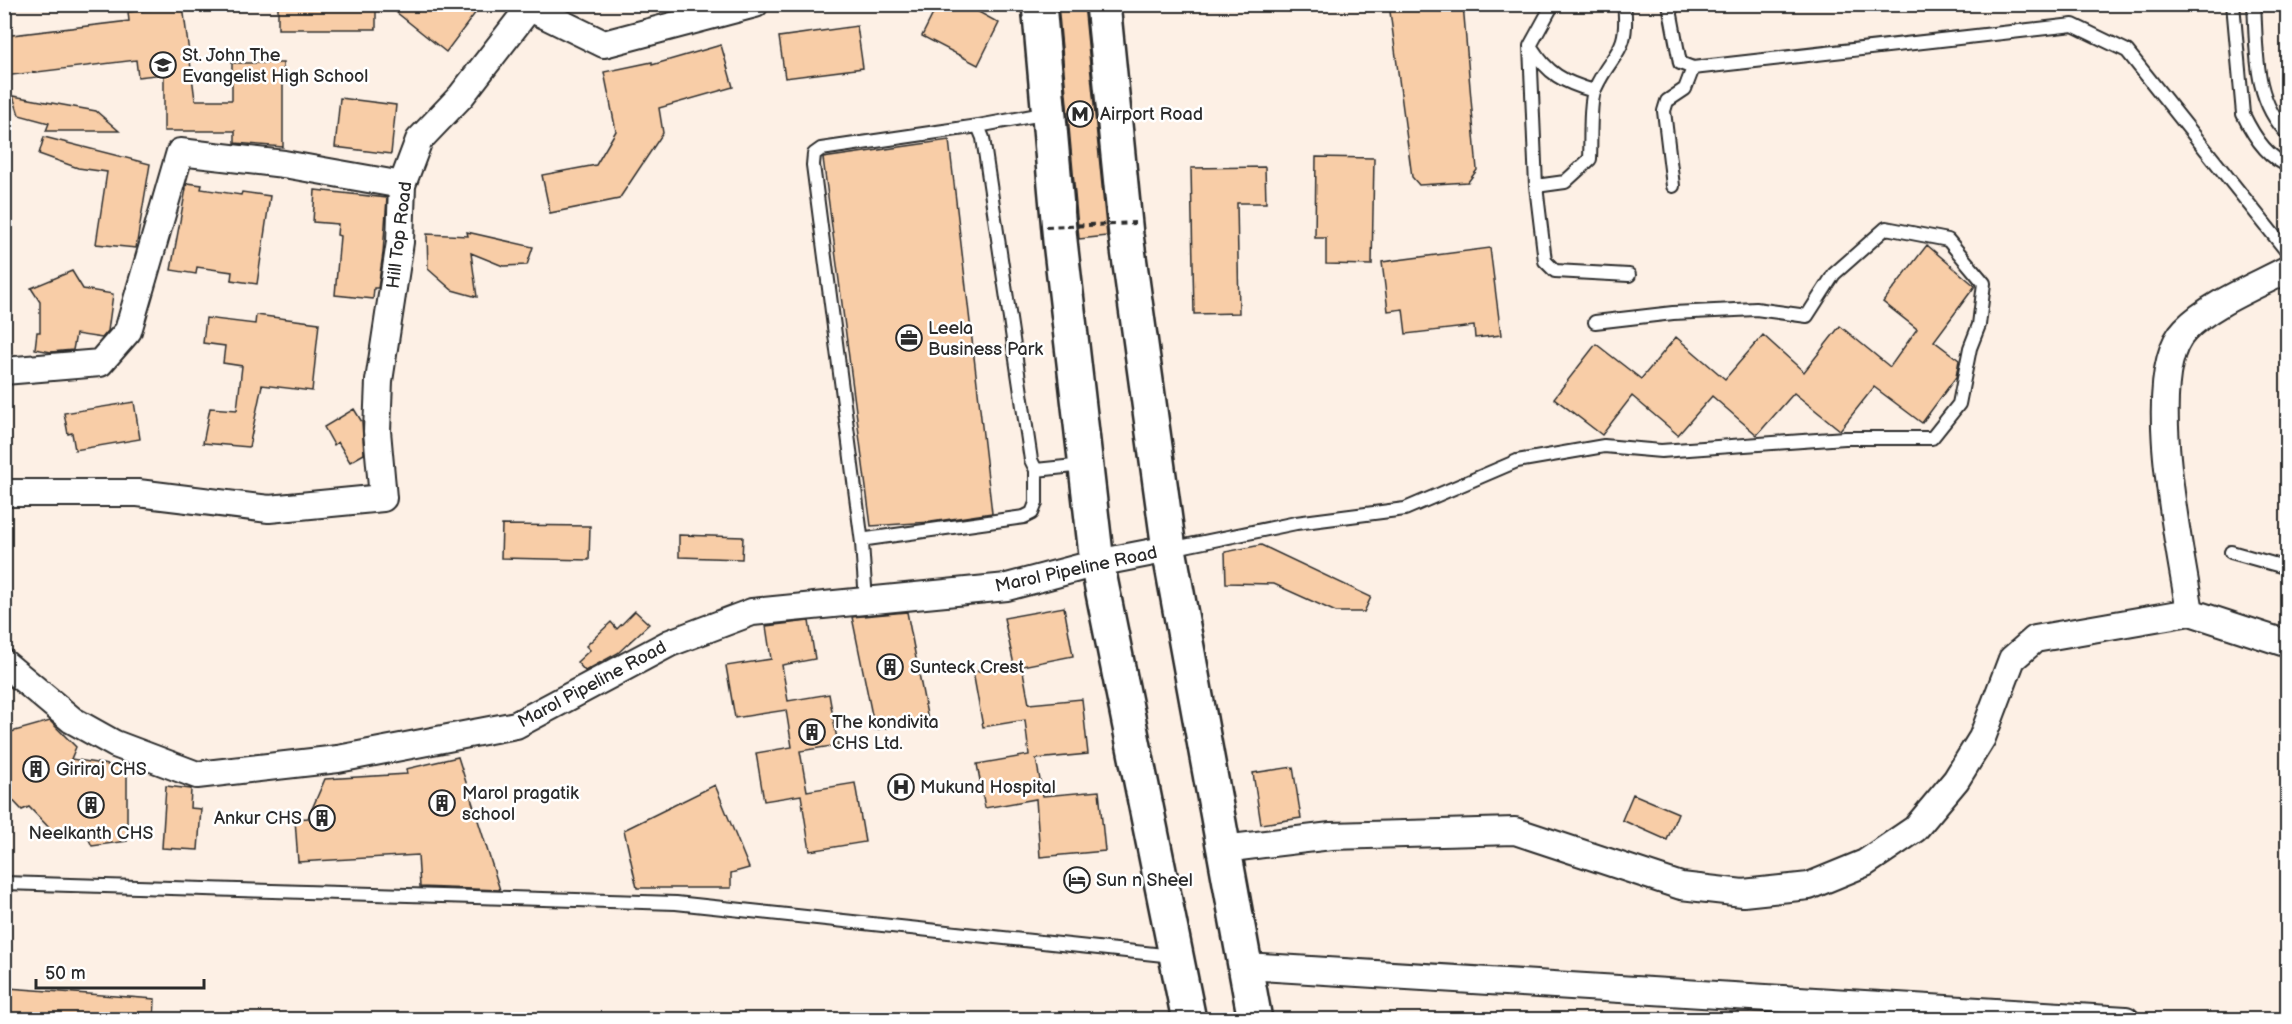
<svg xmlns="http://www.w3.org/2000/svg" width="2292" height="1024" font-family="'Balsamiq Sans',sans-serif">
<style>
.building{fill:#f8cda7;stroke:#2b2b2b;stroke-width:1.5}
.lines{fill:none;stroke-linecap:round;stroke-linejoin:round}
.lane-casing{stroke:#2b2b2b;stroke-width:16}
.street-casing{stroke:#2b2b2b;stroke-width:30}
.primary-casing{stroke:#2b2b2b;stroke-width:38}
.lane{stroke:#fff;stroke-width:12}
.street{stroke:#fff;stroke-width:26}
.primary{stroke:#fff;stroke-width:33}
.path-bridge{stroke:#2b2b2b;stroke-width:4;stroke-dasharray:6 4.5;stroke-linecap:butt}
.labels{text-anchor:middle;stroke-width:5;stroke-linejoin:round;paint-order:stroke}
.poi-label{font-size:18px;fill:#2b2b2b;stroke:#fff;text-anchor:start}
.street-label{font-size:18px;fill:#2b2b2b;stroke:#fff}
</style>
<rect width="100%" height="100%" fill="#fdf0e5"/>
<filter id="ink" filterUnits="userSpaceOnUse"><feTurbulence type="fractalNoise" baseFrequency=".0167" numOctaves="2"/><feDisplacementMap in="SourceGraphic" scale="12" xChannelSelector="R" yChannelSelector="G"/><feConvolveMatrix kernelMatrix="1 2 1 2 8 2 1 2 1" color-interpolation-filters="sRGB"/></filter>
<g filter="url(#ink)">
<path class="building" d="M278,4H376V29H278Z
M386,4H482L446,52Z
M938,4H964L999,23L978,65L922,36Z
M1058,4H1084L1107,236L1079,239Z
M1389,4H1463L1477,170L1468,182L1419,185L1412,177Z
M183,6L195,100H232V63H283V147L235,143V131H164V74L138,77L136,60L4,76V36L129,21L128,12Z
M857,26L863,68L785,78L779,37Z
M721,45L733,87L659,108L663,133L619,199L550,213L542,175L596,165L616,131L604,72L652,62V65Z
M13,96L96,111L119,131H46L49,123L19,115Z
M340,98L396,105L391,154L335,147Z
M44,137L150,164L136,248L96,244L107,172L78,168L39,154Z
M949,140L992,513L931,522L871,526L823,158Z
M1316,157L1374,158L1372,265L1326,264V238H1315Z
M1265,167L1266,203H1237L1239,313L1194,314L1191,168Z
M187,183L202,185L201,189L241,195L242,192L270,196L257,284L231,280L232,272L197,267L196,274L171,270Z
M315,190L387,198L383,253L378,288H374L373,299L335,295L340,236L337,235L338,224L313,222Z
M467,232L533,247L527,265L503,266L471,253L477,297L452,290L428,269L427,234L468,236Z
M1927,245L1975,286L1934,341L1959,360L1956,377L1922,423L1874,387L1840,430L1794,393L1757,435L1712,396L1678,435L1632,396L1602,435L1554,398L1596,344L1641,379L1676,337L1725,379L1763,335L1804,372L1840,326L1890,367L1917,329L1883,302Z
M1490,248L1501,335L1475,338L1474,326L1406,334L1403,309L1388,311L1382,262Z
M72,271L83,289L113,294L108,331L102,338L76,334L73,350L51,352L35,349L37,332H40V302L31,288Z
M256,315L319,323L312,391L262,385L249,447L203,443L210,408L237,410L242,366L223,363L225,346L203,343L206,318L255,324Z
M134,402L140,439L75,450L72,433L68,434L64,413Z
M354,409L362,422L364,454L350,462L338,442L334,445L324,427Z
M502,525L590,526L589,560L501,558Z
M679,535L743,537L742,559L679,557Z
M1261,545L1371,597L1364,612H1336L1274,584L1226,583L1225,552Z
M1064,607L1073,656L1022,666L1029,704L1082,699L1088,754L1036,759L1043,796L1099,791L1105,851L1040,857L1036,799L985,808L977,764L1029,755L1025,720L983,727L973,672L1014,665L1004,618Z
M635,611L649,624L618,653L585,671L577,662L590,650L586,646L611,622L617,629Z
M907,612L928,720L875,730L852,617Z
M809,621L815,659L782,665L788,701L829,694L838,745L800,751L807,791L855,783L865,842L810,851L801,795L764,801L756,753L792,747L786,710L735,718L726,666L771,659L766,626Z
M50,721L76,747L71,759L127,768V841L92,846L82,825L60,839L29,807L22,810L4,791V734Z
M458,757L500,890L420,887L418,855L298,862L295,819L308,818L325,779L407,774L406,769Z
M1293,767L1301,818L1261,824L1253,773Z
M715,785L749,868L731,873V888H637L624,830Z
M166,786L191,789L190,808L201,809L198,850L162,848Z
M1633,794L1678,813L1667,840L1622,820Z
M8,988L155,999L154,1020H5Z"/>
<g class="lines">
<g class="lane-casing">
<path id="lane" d="M1553,4L1530,46L1536,186L1545,261L1555,271L1629,275
M1669,4L1680,63L1693,68L2073,25L2127,51L2288,253
M2233,4L2243,114C2252,133 2267,158 2288,165
M2254,4C2257,50 2253,100 2288,134
M1531,47C1548,74 1563,82 1594,91
M1048,113L978,126L983,138L1031,460L1036,470L1084,465
M1536,186L1565,182L1590,159C1591,144 1589,101 1595,89C1612,51 1630,54 1624,4
M1673,186L1664,111L1667,101L1685,89L1693,68
M862,543L867,539L1024,517L1032,513L1036,503V470
M1170,549L1296,523L1405,509L1517,461L1604,446L1661,451L1845,438H1932L1959,404L1970,348L1979,325L1984,283L1948,240L1886,228L1834,274L1807,316L1756,309L1673,313L1595,322
M2231,552L2288,568
M866,601L862,543L813,165L814,154L821,149L978,126
M4,883L676,903L1173,956"/>
</g>
<g class="street-casing">
<path id="street" d="M522,4L604,44L755,4
M2288,269C2256,286 2210,304 2185,330C2141,374 2181,552 2190,612L2288,644
M4,371L100,363L128,331L180,152L284,164L402,185
M4,493H138L269,509L383,498L377,431L379,381L400,242L402,185L419,140L461,96L529,8
M4,663L72,720L115,744L197,775L338,759L516,725L670,643L752,612L1007,587L1097,563L1169,549
M1223,849L1331,836L1515,831L1681,886L1743,893L1809,886L1865,863L1915,829L1956,780L1982,738L2012,659L2035,639L2190,612
M1245,966L2126,1020"/>
</g>
<g class="primary-casing">
<path id="primary" d="M1039,4L1060,241L1097,563L1189,1020
M1103,4L1126,235L1169,549L1255,1020"/>
</g>
<use href="#lane" class="lane"/>
<use href="#street" class="street"/>
<use href="#primary" class="primary"/>
<path class="path-bridge" d="M1046,227L1135,223"/>
</g>
</g>
<defs>
<g id="school-ring" transform="scale(1.35)"><circle r="9.5" fill="#fff" stroke="#2b2b2b" stroke-width="1.5"/><path d="M0-5L7-2L0 1L-7-2ZM-4 1L0 2.5L4 1V4Q0 6-4 4Z" fill="#2b2b2b"/></g>
<g id="metro-ring" transform="scale(1.35)"><circle r="9.5" fill="#fff" stroke="#2b2b2b" stroke-width="1.5"/><path d="M-5.5 5V-5H-3L0 0L3-5H5.5V5H3V-.5L0 4L-3-.5V5Z" fill="#2b2b2b"/></g>
<g id="office-ring" transform="scale(1.35)"><circle r="9.5" fill="#fff" stroke="#2b2b2b" stroke-width="1.5"/><path d="M-6-3h4V-5.5h4V-3h4V5H-6ZM-1-4.5V-3h2v-1.5ZM-6 0V1H6V0Z" fill="#2b2b2b"/></g>
<g id="building-ring" transform="scale(1.35)"><circle r="9.5" fill="#fff" stroke="#2b2b2b" stroke-width="1.5"/><path d="M-4-6H4V6H1V3H-1V6H-4ZM-2.5-4.3h1.7v1.8h-1.7ZM.8-4.3h1.7v1.8H.8ZM-2.5-1h1.7V.8h-1.7ZM.8-1h1.7V.8H.8Z" fill="#2b2b2b"/></g>
<g id="hospital-ring" transform="scale(1.35)"><circle r="9.5" fill="#fff" stroke="#2b2b2b" stroke-width="1.5"/><path d="M-5-5h3v3.5h4V-5h3V5h-3V1.5h-4V5h-3Z" fill="#2b2b2b"/></g>
<g id="hotel-ring" transform="scale(1.35)"><circle r="9.5" fill="#fff" stroke="#2b2b2b" stroke-width="1.5"/><path d="M-6-4.5h1.5V1H6V5H4.5V3h-9V5H-6ZM-4 0a1.8 1.8 0 1 1 3.6 0ZM.5 0V-2.5h3Q6-2.5 6 0Z" fill="#2b2b2b"/></g>
</defs>
<g fill-rule="evenodd">
<use href="#school-ring" x="163" y="65"/>
<use href="#metro-ring" x="1080" y="114"/>
<use href="#office-ring" x="909" y="338"/>
<use href="#building-ring" x="890" y="667"/>
<use href="#building-ring" x="812" y="732"/>
<use href="#building-ring" x="36" y="769"/>
<use href="#hospital-ring" x="901" y="787"/>
<use href="#building-ring" x="442" y="803"/>
<use href="#building-ring" x="91" y="805"/>
<use href="#building-ring" x="322" y="818"/>
<use href="#hotel-ring" x="1077" y="880"/>
</g>
<g class="labels">
<g class="poi-label">
<text x="182" y="61">St. John The<tspan x="182" dy="21">Evangelist High School</tspan></text>
<text x="1100" y="120">Airport Road</text>
<text x="928" y="334">Leela<tspan x="928" dy="21">Business Park</tspan></text>
<text x="910" y="673">Sunteck Crest</text>
<text x="832" y="728">The kondivita<tspan x="832" dy="21">CHS Ltd.</tspan></text>
<text x="56" y="775">Giriraj CHS</text>
<text x="920" y="793">Mukund Hospital</text>
<text x="462" y="799">Marol pragatik<tspan x="462" dy="21">school</tspan></text>
<text x="302" y="824" text-anchor="end">Ankur CHS</text>
<text x="91" y="839" text-anchor="middle">Neelkanth CHS</text>
<text x="1096" y="886">Sun n Sheel</text>
</g>
<g class="street-label">
<text transform="translate(399 235) rotate(-83)" y="6">Hill Top Road</text>
<text transform="translate(1076 569) rotate(-12)" y="6">Marol Pipeline Road</text>
<text transform="translate(592 684) rotate(-28)" y="6">Marol Pipeline Road</text>
</g>
</g>
<rect width="2292" height="1024" fill="none" stroke="#fff" stroke-width="24"/>
<rect x="12" y="12" width="2268" height="1000" fill="none" stroke="#2b2b2b" stroke-width="2" filter="url(#ink)"/>
<path d="M36 979v9h168v-9" fill="none" stroke="#2b2b2b" stroke-width="3"/>
<text x="45" y="979" font-size="18" fill="#2b2b2b" stroke="#ffffff" stroke-width="4.5" paint-order="stroke">50 m</text>
</svg>
